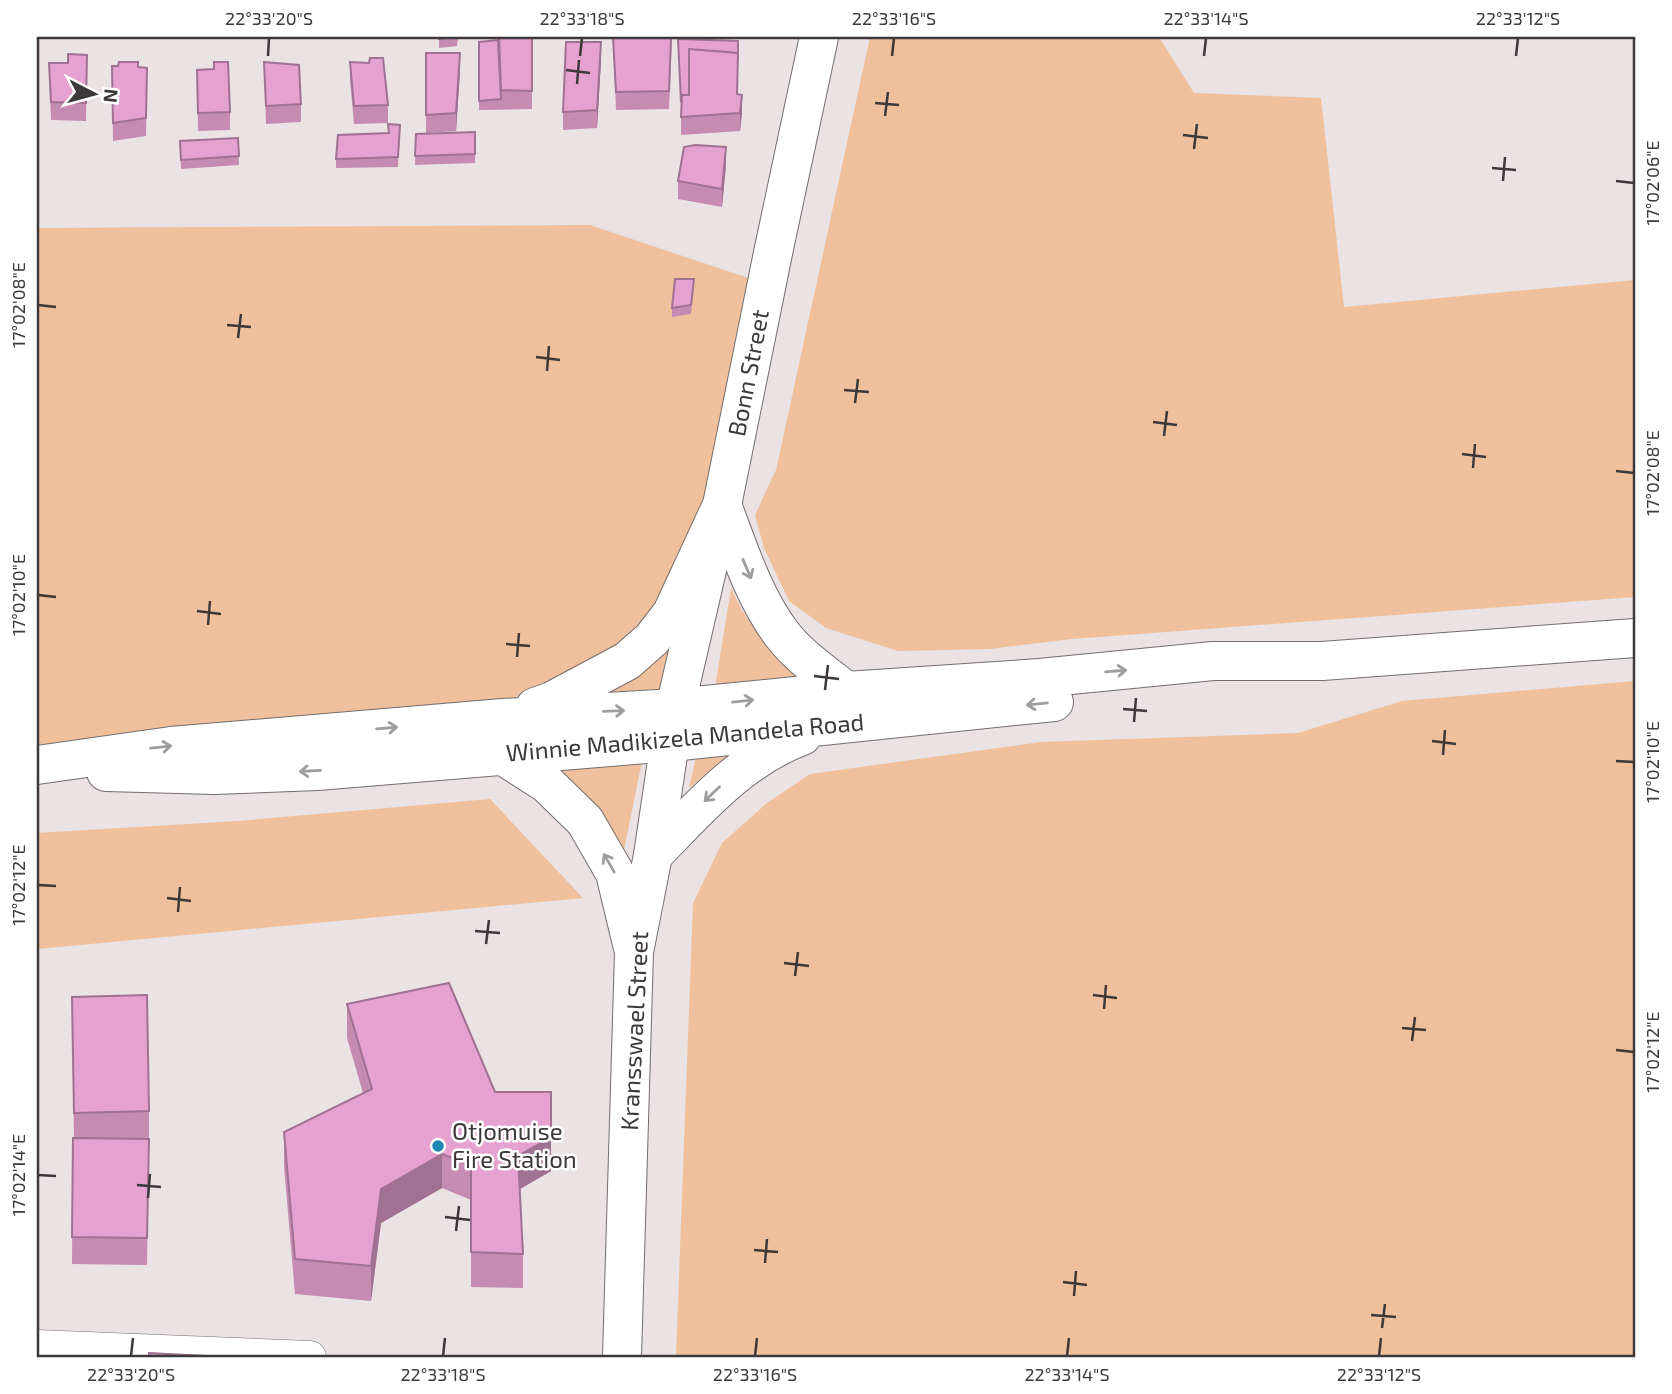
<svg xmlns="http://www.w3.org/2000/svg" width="1672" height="1394" font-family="'Exo 2',sans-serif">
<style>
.green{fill:#efc09b}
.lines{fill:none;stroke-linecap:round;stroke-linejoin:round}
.minor-casing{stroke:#746d6e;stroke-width:33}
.tertiary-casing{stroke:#746d6e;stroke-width:40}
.secondary-casing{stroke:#746d6e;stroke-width:40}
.minor{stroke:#fff;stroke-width:32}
.tertiary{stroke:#fff;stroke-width:38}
.secondary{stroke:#fff;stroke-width:38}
.wall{fill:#c58bb3}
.shaded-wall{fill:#a07192}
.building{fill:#e5a2d0;stroke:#a07192;stroke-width:2}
.oneway{stroke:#9e9c9c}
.ticks{fill:none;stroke:#3d393a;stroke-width:2.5}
.poi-dot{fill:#1e86af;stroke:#fff;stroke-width:2.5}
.labels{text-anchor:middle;stroke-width:5;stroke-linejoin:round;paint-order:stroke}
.street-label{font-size:24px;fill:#3d393a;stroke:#fff}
.poi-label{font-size:24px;fill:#3d393a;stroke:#fff;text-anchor:start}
.neatline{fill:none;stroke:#3d393a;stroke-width:2.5}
.ticks-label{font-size:18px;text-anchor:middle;fill:#3d393a}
</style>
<rect width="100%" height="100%" fill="#eae2e3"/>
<path class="green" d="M870,37H1159L1194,93L1321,98L1344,307L1635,280V597L1072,639L990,649L898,651L826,628L789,601L764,548L755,515L776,470Z
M590,225L766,284L672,613L552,701L37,765V228Z
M731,588C748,627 770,649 802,676L714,694Z
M670,642L658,700L590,705L614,689Z
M1635,681V1357H676L693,903L722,843L767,803L810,774L1041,742L1298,733L1402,701Z
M697,752L728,755L689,788Z
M643,756L623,855L589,798L575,785L548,767Z
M490,799L583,898L37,949V833L238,821Z"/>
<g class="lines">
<g class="minor-casing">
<path id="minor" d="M37,1346L310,1357"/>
</g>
<g class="tertiary-casing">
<path id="tertiary" d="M622,1357L634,952L653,855L675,708L722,505L773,253L819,37"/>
</g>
<g class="secondary-casing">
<path id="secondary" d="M722,505C739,549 753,595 781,633C798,656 824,673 846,691
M535,707L552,701L627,661L652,639L672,613L722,505
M502,755L547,784L585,821L615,873L634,952
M37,765L171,746L503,718L675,708L846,691L1040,678L1213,661H1322L1635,638
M106,772L214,775L317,771L671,742L1054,702
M653,855C698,809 740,759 802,736"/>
</g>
<use href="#minor" class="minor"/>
<use href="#tertiary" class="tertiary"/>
<use href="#secondary" class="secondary"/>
</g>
<path class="wall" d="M439,37H458L457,46L439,48Z
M532,37V109L479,110V42Z
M613,37H672L669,109L616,110Z
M678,39L737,94L742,113L740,131L681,135V108Z
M426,53L460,71L456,131L426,133Z
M87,55L86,121L51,120L49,63H68Z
M601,60L597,128L563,130V112Z
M264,62L301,104V122L266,124Z
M350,62L388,105V123L354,124L350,80Z
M112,66L147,68L146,136L113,141Z
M197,70L230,112V130L198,131Z
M388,124L400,125L398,167L336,168V159L388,133Z
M475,132V163L415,165L416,134Z
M238,138L239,165L181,169L180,141Z
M726,165L722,207L678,199V181Z
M694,288L691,314L672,317V308Z
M347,1004L495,1092L551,1171L520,1189L523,1254V1288L471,1287V1200L442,1188L381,1223L371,1301L295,1294L284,1166V1132L363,1093L347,1038Z
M72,1024L149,1111V1138H110L149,1139L147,1265L72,1264L73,1138H74Z"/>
<path class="shaded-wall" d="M601,42V60L597,128V110Z
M460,53V71L456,131V113Z
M742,95V113L740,131V113Z
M726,147V165L722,207V189Z
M551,1092V1171L518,1190V1156Z
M442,1154V1188L381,1223L371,1301V1266L381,1189Z"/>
<path class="building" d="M439,37H457L439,39Z
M499,37H532V91L501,90Z
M613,37H671L669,91L616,92Z
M678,39L738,41V62V53L689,49V95H682L681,102Z
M498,40L501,99L479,101V42Z
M566,42H601L597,110L563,112Z
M689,49L738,53L737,94L742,95L740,113L681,117L682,95H689Z
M426,53H460L456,113L426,115Z
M68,54L87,55L86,103L51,102L49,63H68Z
M370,58H383L388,105L354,106L350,62L369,63Z
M119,62H138V67L147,68L146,118L113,123L112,66H118Z
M214,62H228L230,112L198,113L197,70L214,69Z
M264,62L299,65L301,104L266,106Z
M388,124L400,125L398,157L336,159L338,135L389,133Z
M475,132V154L415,156L416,134Z
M238,138L239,156L181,160L180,141Z
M695,145L726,147L722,189L678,181L684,147Z
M675,279H694L691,305L672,308Z
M449,983L495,1092H551V1137L518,1156L523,1254L471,1252V1165L442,1154L381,1189L371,1266L295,1259L284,1132L372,1089L347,1004Z
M147,995L149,1111L74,1113L72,997Z
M73,1138L149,1139L147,1238L72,1237Z
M149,1353L205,1356V1357H149Z"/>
<defs><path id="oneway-shaft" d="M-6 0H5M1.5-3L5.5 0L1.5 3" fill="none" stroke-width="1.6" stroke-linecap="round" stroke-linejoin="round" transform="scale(1.75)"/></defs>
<g class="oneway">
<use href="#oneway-shaft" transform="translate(747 569) rotate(67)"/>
<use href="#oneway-shaft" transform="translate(1116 671) rotate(-5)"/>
<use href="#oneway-shaft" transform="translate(743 701) rotate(-6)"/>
<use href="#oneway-shaft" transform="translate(1037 704) rotate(174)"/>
<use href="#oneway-shaft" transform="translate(614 711) rotate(-2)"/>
<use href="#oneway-shaft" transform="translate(387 728) rotate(-5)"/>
<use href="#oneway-shaft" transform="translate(161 747) rotate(-6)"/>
<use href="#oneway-shaft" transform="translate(310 771) rotate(177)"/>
<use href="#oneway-shaft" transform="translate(712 794) rotate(136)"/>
<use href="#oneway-shaft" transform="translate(609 863) rotate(-120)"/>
</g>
<path class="ticks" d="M268,56L269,38M580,56L582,38M892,56L894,38M1204,56L1206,38M1516,56L1518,38M566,70L590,73M577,84L579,60M875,103L899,105M885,116L888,92M1183,135L1208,138M1194,149L1197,124M1492,168L1516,170M1503,181L1505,157M1616,181L1634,183M38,305L56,307M227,325L251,327M238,338L241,314M536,357L560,360M547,371L549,346M844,390L869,392M855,403L858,379M1153,422L1177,425M1164,436L1167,411M1462,454L1486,457M1473,468L1475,444M1616,471L1634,473M38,595L56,597M197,611L221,614M208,625L210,601M506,644L530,646M517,657L519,633M814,676L839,679M825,690L828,665M1123,709L1147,711M1134,722L1136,698M1432,741L1456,744M1443,755L1445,730M1616,761L1634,762M38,885L56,886M167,898L191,901M178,912L180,887M475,931L500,933M486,944L489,920M784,963L809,966M795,976L798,952M1093,995L1117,998M1104,1009L1106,985M1402,1028L1426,1030M1412,1041L1415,1017M1616,1050L1634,1052M38,1175L56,1176M137,1185L161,1187M148,1198L150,1174M445,1217L470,1220M456,1231L459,1206M754,1250L778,1252M765,1263L767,1239M1063,1282L1087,1285M1074,1296L1076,1271M1371,1315L1396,1317M1382,1328L1385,1304M131,1356L133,1338M443,1356L445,1338M755,1356L757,1338M1067,1356L1069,1338M1379,1356L1381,1338"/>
<circle class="poi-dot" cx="438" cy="1146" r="7"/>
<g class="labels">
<g class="street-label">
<text transform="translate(749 373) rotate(-79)" y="8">Bonn Street</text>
<text transform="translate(685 738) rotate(-5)" y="8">Winnie Madikizela Mandela Road</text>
<text transform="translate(635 1031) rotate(-87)" y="8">Kransswael Street</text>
</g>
<g class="poi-label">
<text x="452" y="1140">Otjomuise<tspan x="452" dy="28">Fire Station</tspan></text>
</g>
</g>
<rect width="1672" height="1394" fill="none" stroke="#ffffff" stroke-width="77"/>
<g transform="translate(94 94) rotate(96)" stroke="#ffffff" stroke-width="5" paint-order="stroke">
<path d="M0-5L12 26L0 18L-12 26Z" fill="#3d393a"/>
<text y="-10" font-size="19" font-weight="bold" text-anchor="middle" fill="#3d393a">N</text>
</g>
<rect x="38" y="38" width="1596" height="1318" class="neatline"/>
<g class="ticks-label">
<text x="269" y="25">22°33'20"S</text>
<text x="582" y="25">22°33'18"S</text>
<text x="894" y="25">22°33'16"S</text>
<text x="1206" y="25">22°33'14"S</text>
<text x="1518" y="25">22°33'12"S</text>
<text transform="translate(1653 183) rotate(-90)" y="6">17°02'06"E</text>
<text transform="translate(19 305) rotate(-90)" y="6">17°02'08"E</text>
<text transform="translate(1653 473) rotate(-90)" y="6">17°02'08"E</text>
<text transform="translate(19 595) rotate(-90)" y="6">17°02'10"E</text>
<text transform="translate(1653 762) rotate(-90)" y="6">17°02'10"E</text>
<text transform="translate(19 885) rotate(-90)" y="6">17°02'12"E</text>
<text transform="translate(1653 1052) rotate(-90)" y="6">17°02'12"E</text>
<text transform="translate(19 1175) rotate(-90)" y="6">17°02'14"E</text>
<text x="131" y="1381">22°33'20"S</text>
<text x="443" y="1381">22°33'18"S</text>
<text x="755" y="1381">22°33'16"S</text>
<text x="1067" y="1381">22°33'14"S</text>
<text x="1379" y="1381">22°33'12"S</text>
</g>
</svg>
